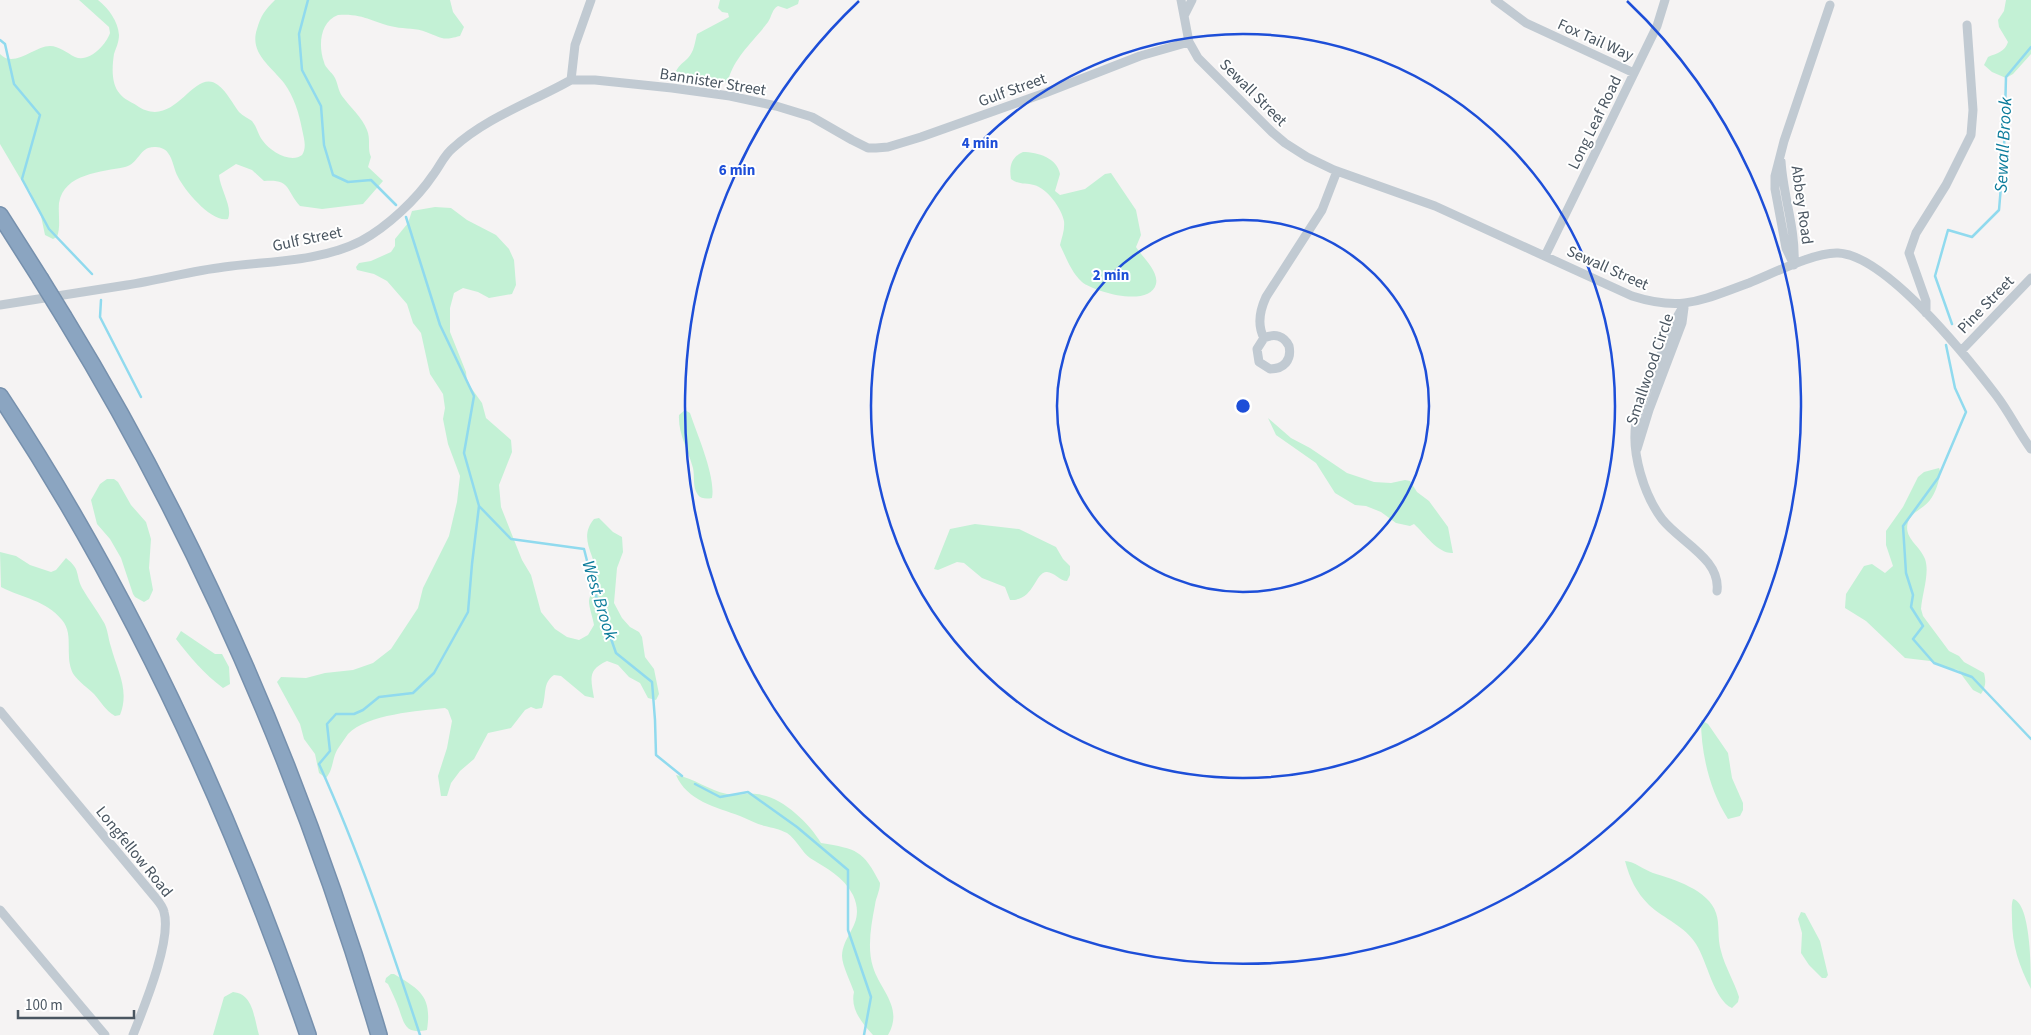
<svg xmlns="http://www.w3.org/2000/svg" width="2031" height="1035" font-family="'Source Sans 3',sans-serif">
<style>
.green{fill:#c3f1d5}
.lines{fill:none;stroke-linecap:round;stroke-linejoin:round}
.stream{stroke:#90daee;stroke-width:2.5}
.motorway-casing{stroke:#7690ad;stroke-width:18}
.minor{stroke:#c1cad2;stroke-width:9}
.motorway{stroke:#8ba5c1;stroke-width:15}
.motorway-bridge-casing{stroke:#7690ad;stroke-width:18;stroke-linecap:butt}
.motorway-bridge{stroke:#8ba5c1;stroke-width:15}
.ring{fill:none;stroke:#1d4ed8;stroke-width:2.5}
.labels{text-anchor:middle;stroke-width:4;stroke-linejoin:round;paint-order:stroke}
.street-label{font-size:16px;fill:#4a5661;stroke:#fff}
.water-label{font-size:18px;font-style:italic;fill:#0c7c9b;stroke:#fff}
.centre{fill:#1d4ed8;stroke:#fff;stroke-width:2.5}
.ring-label{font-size:15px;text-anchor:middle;font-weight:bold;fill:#1d4ed8;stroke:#fff;stroke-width:4;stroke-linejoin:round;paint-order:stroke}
</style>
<rect width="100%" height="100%" fill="#f5f3f3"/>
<path class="green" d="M79,0H98C109,9 118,21 119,35C119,42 116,48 114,54C112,67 111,84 120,94C124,99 131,102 136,105C175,133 193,66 218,85C228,93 232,103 239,112C243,116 248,118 252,121C257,127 258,135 263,141C270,151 291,164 302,155C307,147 304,139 302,129C299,113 294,97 284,83C271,66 249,53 257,29C261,15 265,10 275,0H450L453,12L464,27L460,36C441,41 443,38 426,32C417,28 405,29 395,27C373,23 364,13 338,15C320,22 318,45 324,62C325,68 332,72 335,78C338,84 338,90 342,96C350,107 362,117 367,130C371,139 367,149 371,157L368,167L383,181L363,204L322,209L300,206C285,189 291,179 264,181L252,170L236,164L219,175C220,189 233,207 228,219C212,223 185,191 178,177C174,170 173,159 168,153C165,148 159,147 154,147C139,147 139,164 125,167C102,172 64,173 59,203C58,215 61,226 57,237L53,239L45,235L41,216L30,191L20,178L0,144V54C14,69 34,46 50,46C59,46 67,53 75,57C89,63 106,45 110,33L109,27Z
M720,0H799L798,4L787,9L778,6C772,9 772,16 768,22C754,41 734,57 728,81L718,83L700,77H684L676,71C680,64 683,63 688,58C694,52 695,42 697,34L729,17L728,13L722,12L718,8Z
M2006,0H2031V54L2013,74L2006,78L1992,72L1984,65L1988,57C1997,53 2005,52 2008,42L1999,27L1998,20L2004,11Z
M1023,152C1038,152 1057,158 1060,174L1055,191L1060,195L1085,189L1105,174L1111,173L1136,210L1141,235L1136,247C1142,257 1159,271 1156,284C1150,308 1094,292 1082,282C1071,272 1066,257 1060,245C1062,237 1065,230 1064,221C1062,209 1047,188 1034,185C1026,183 1019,185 1011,179C1009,167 1011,157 1023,152Z
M435,207L451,208L467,220L496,235L509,249L514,260L516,285L512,294L489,298L478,292L463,288L454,293L450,308V332L466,372L467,382L482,403L486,418L511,440L512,452L499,485L501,507L522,560L531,575L541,612L555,629L567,637L579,640L588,635L594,625C593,618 589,608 589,601C590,593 596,585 596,575C597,557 577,539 594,519L599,518L613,532L622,537L623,552L617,568L614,603L622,618L630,627L639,632L642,637L645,657L654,669L659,694L656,700L648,698L640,683L629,677L618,665L607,661C587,670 591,679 594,698L585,696L561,676L554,675C542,683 547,695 542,708L536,709L531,707L525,710L511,728L488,733L474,759L460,771L451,783L447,796H441L438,776L447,748L452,721L448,710L445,708C419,711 367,714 348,734C345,738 342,743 339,747C332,756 334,769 326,778L319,773L315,754L304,739L300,724L277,682L281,677L306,678L325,673L353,670L373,663L391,649L418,608L423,588L449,536L457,502L460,476L448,444L443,419L445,408L443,394L430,374L421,333L413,323L407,304L387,281L374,274L357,270L356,267L359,263L371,261L391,252L395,246V239L408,223L412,211Z
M685,410L690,413C697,434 716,477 712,498C707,499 701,499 698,495C692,487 695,476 693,468C688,449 678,434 679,415Z
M1268,418L1291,438L1310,448L1347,473L1374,482L1391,483L1405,480L1410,481L1417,492L1429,501L1448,527L1453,553C1438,554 1425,534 1414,524L1410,526L1396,523L1381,512L1366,506L1355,505L1335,493L1316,463L1276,435Z
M1939,468C1941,472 1940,475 1939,479C1937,489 1932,500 1924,506C1918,511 1912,513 1908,522C1903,538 1920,545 1925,559C1930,573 1922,594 1921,609L1923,616L1949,651L1959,656L1964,662L1984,673C1986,681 1986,687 1981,694L1973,690L1958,670L1947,668L1930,661L1905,658L1866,621L1845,608L1846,594L1864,566L1872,564L1885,573L1893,566L1886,545V531L1903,507L1918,477L1924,472Z
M107,479H114L118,482L131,505L146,522L151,539L149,568L153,590L149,599L144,602L135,597L133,594L121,558L110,539L97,524L91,500L100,484Z
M975,524L1019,529L1056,547L1063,559L1070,566V575L1067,581C1060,581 1053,571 1046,572C1034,574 1034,601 1010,600L1005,587L982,578L964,563L957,562L938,570L934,569L950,529Z
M0,552L16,556L30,565L51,572L56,570L66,558C81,570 75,573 82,588C89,600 97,610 103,621C108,628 108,639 111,647C117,670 130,690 120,715L115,716C104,709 102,703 94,694C88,688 79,682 74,675C71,671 69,662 69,657C68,643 71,631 62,620C46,600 22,598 1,587Z
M181,631L215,654H222L229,667L230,684L223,688C204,674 190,657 176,639Z
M1701,720L1708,724L1728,753L1732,778L1743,803V810L1740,816L1728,819C1710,791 1701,754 1701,720Z
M676,775C694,778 708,790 727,794C738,796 750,792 762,795C784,799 810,824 821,843C857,849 863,850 880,883C880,891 876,897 875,905C871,925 867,948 873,967C880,990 904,1008 888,1035H873C862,1023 850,1009 854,992C851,983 842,965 842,956C843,933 866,924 853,895C844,877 826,868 810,858C801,851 797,840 787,833C779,829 773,828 765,826C757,824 749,820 740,816C716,807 687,801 676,775Z
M1625,861C1634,861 1644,870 1653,873C1673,879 1709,890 1716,913C1720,924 1717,938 1721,951C1725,967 1734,981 1739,997L1738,1002L1732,1008C1714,1000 1707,961 1696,944C1685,926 1664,919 1649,905C1636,892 1630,879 1625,861Z
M2013,899C2031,903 2031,970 2031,989C2019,966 2012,945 2012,919C2012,912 2011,905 2013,899Z
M1801,912L1805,913L1820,941L1828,975L1826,978H1822L1809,965L1801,953L1802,933L1798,919Z
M391,974H394C421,990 432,997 427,1030C405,1035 404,1023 399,1009C396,1001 392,992 388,984L385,982L386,978Z
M233,992C254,994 254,1019 259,1035H213L224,997Z"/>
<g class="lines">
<path class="stream" d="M308,0L299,34L302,70L321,106L324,145L333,175L348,182L371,180L396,205
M0,40L5,44L14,84L40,115L22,179L49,229L92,274
M406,217L440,325L474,396L464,453L479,506L511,539L584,549L596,596L616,653L652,682L655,720L656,755L682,776
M101,300L100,317L141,397
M1952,324L1935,276L1948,230L1972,237L1999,210L2004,150L2006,77L2031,47
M1946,345L1955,388L1966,412L1938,478L1903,526L1906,573L1913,595L1911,607L1923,626L1913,639L1934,663L1972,677L2031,739
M695,784L720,797L748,792L797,827L848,870V930L871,997L864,1035
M420,1035C390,944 359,852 319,764L330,751L327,724L336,714H354L363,710L379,697L413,693L434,673L468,612L472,564L479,506"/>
<g class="motorway-casing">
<path id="motorway" d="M0,215L40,278
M64,317C201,541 305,784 379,1035
M0,396C131,594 231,811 308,1035"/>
</g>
<path class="minor" d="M1181,0L1189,42L1198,58L1272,132L1285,143L1307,157L1334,170L1435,206L1632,296C1683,312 1701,300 1749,283C1772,274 1814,252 1838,253C1886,255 1967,357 1996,395C2009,412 2018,431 2031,449
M1495,0L1526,23L1634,73
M1185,14L1192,0
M571,80H595L672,88L730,96L776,106L812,117L852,140L868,148H876L888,147L921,137L1045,93L1140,56L1189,42
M1781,161C1783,196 1796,229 1794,264
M1545,256L1657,26L1665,0
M1794,265L1786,248L1775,189V176L1784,141L1830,5
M1685,304C1672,323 1665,344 1657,365C1650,384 1640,403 1636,423C1631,453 1644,495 1662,519C1680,542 1721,559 1717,591
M0,305C42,298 85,292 127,285C160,280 191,271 224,267C268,261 320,262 361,241C387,227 417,199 433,175C440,166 444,155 453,148C487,117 532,102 571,80L575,45L591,0
M1926,313V301L1909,253L1916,233L1946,185L1971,135L1973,110L1967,25
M1264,338L1257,349L1259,362L1270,369C1284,369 1292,360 1289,346C1284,336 1275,333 1264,338C1257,325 1260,310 1266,297L1322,210L1337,171
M1961,351L2031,278
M1637,449L1649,410L1682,323L1684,308
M0,711L154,896C158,901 163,906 164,912C172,940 144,1007 133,1035
M0,910L105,1035"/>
<use href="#motorway" class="motorway"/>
<g class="motorway-bridge-casing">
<path id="motorway-bridge" d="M40,278L64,317"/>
</g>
<use href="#motorway-bridge" class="motorway-bridge"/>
</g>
<g class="ring">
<circle cx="1243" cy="406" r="186"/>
<circle cx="1243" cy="406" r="372"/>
<path d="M1627 1A558 558 0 1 1 859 1"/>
</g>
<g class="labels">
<g class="street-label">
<text transform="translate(1596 39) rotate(24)" y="6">Fox Tail Way</text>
<text transform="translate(713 81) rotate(9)" y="6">Bannister Street</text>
<text transform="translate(1012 89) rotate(-20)" y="6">Gulf Street</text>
<text transform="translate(1254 92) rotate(45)" y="6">Sewall Street</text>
<text transform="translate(1594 122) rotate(-64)" y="6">Long Leaf Road</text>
<text transform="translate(1803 205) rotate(82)" y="6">Abbey Road</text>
<text transform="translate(307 238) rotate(-12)" y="6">Gulf Street</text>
<text transform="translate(1608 267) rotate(24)" y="6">Sewall Street</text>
<text transform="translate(1985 304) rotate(-46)" y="6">Pine Street</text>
<text transform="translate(1649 369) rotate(-71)" y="6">Smallwood Circle</text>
<text transform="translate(135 851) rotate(51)" y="6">Longfellow Road</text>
</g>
<g class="water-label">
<text transform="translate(2003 145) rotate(-87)" y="6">Sewall Brook</text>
<text transform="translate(600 600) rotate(73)" y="6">West Brook</text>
</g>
</g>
<circle cx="1243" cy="406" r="8" class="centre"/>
<g class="ring-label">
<text x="980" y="148">4 min</text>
<text x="737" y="175">6 min</text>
<text x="1111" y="280">2 min</text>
</g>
<path d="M18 1010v8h116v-8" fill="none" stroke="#4a5661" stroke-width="2.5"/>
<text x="25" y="1010" font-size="15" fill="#4a5661" stroke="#ffffff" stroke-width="4" paint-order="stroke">100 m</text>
</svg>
